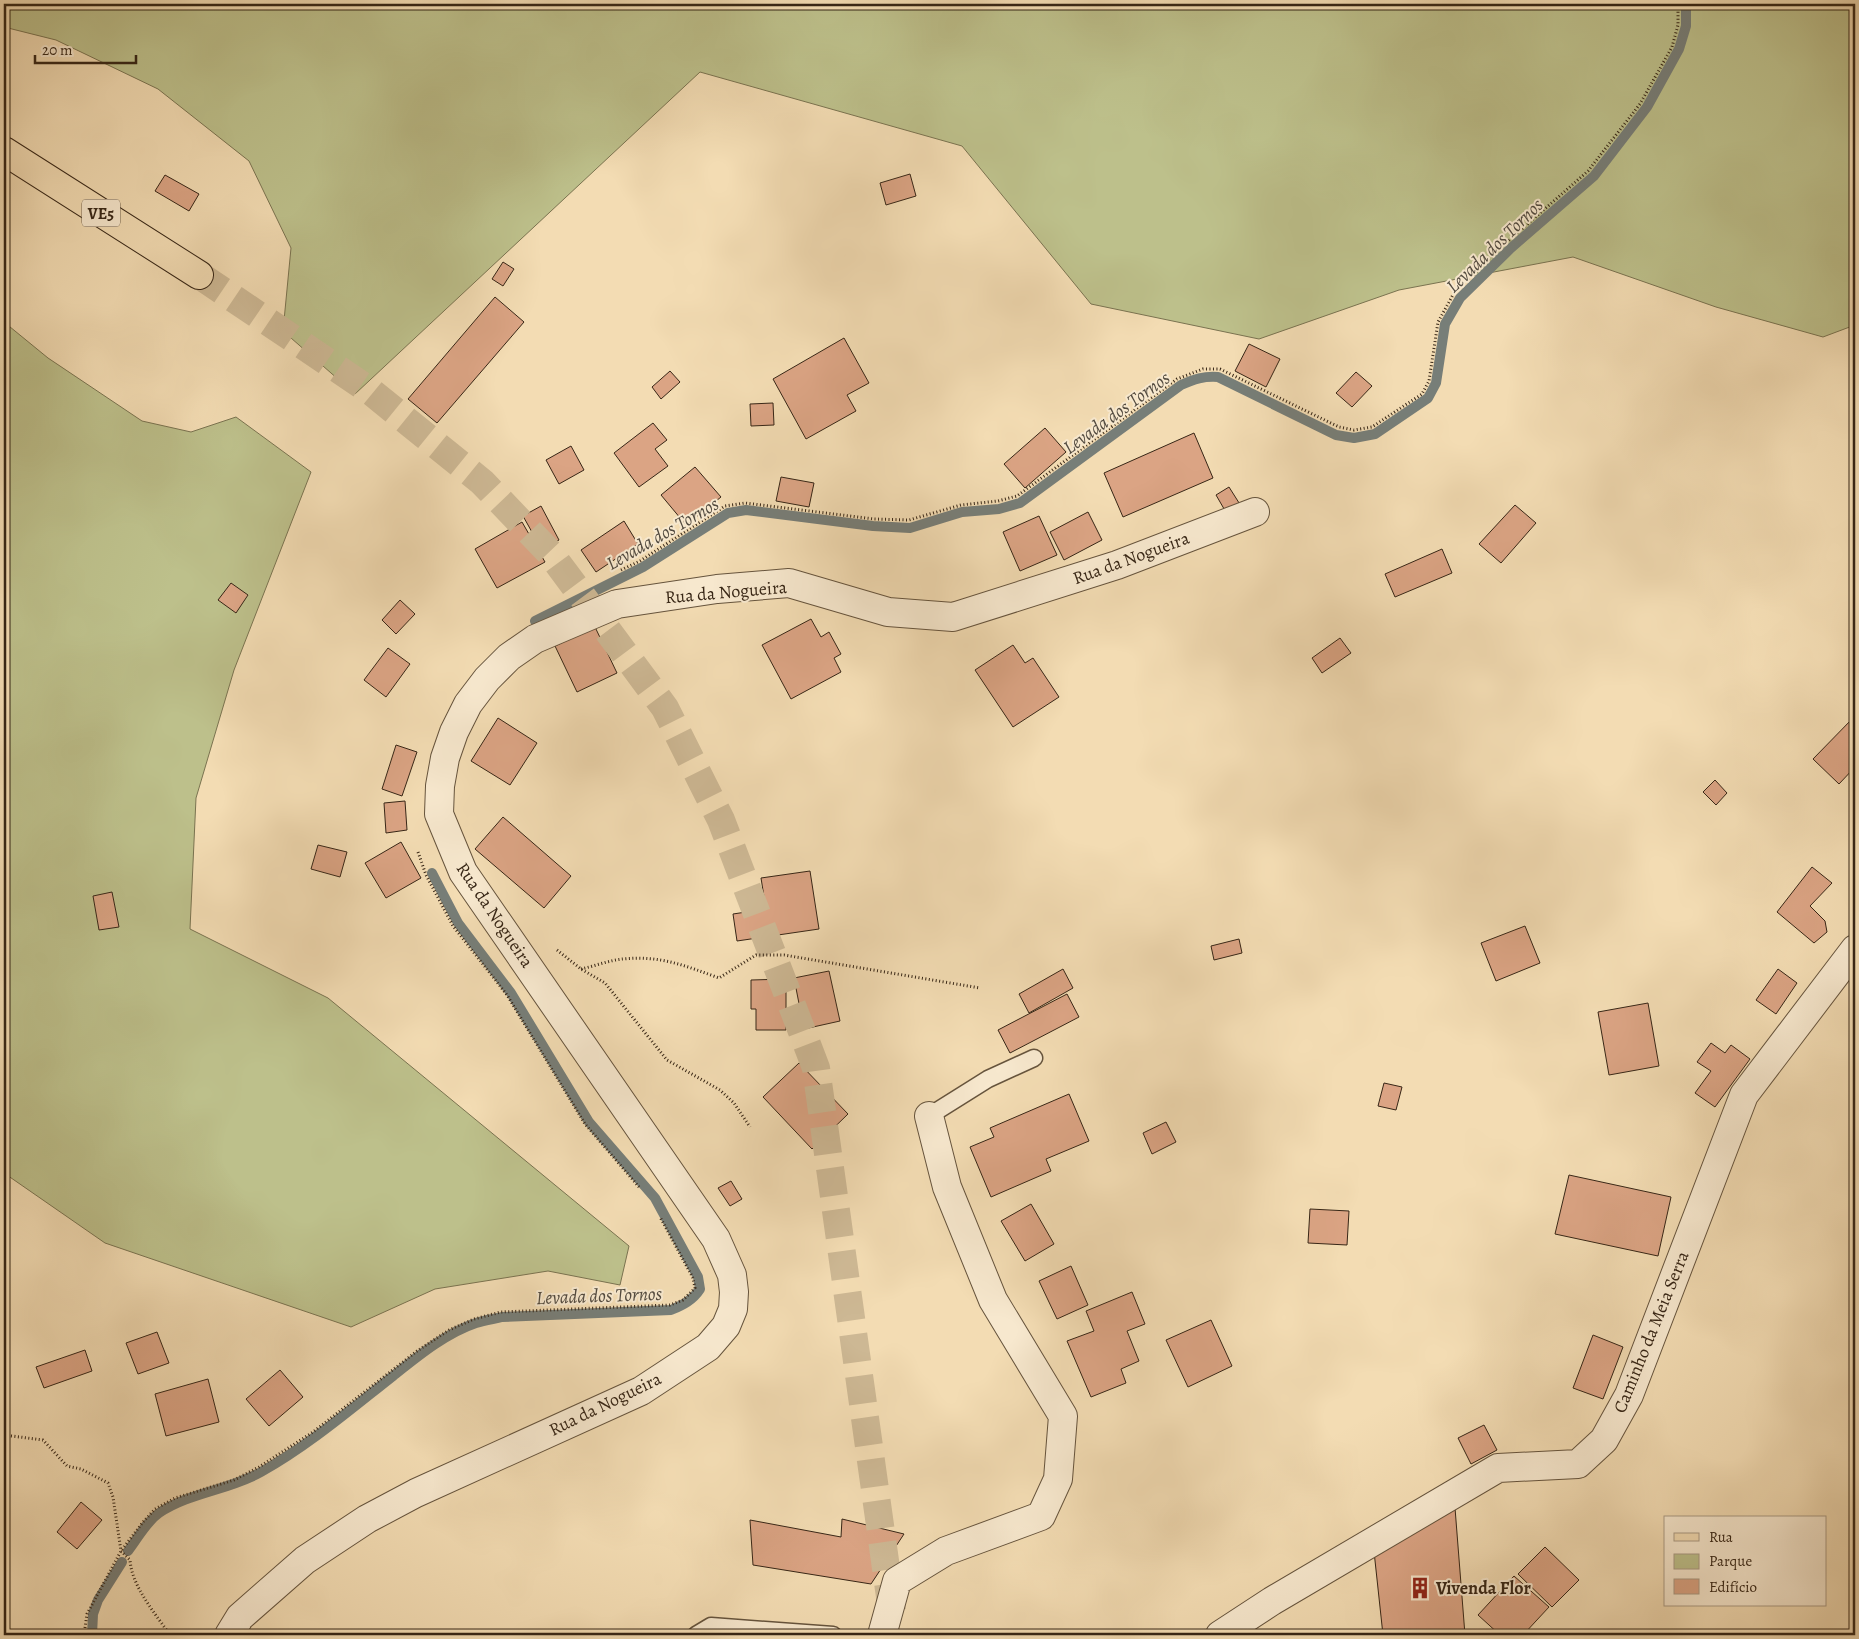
<svg xmlns="http://www.w3.org/2000/svg" width="1859" height="1639" font-family="Alegreya,serif">
<style>
.green{fill:#bdc08b;stroke:#7a7350}
.lines{fill:none;stroke-linecap:round;stroke-linejoin:round}
.stream{stroke:#777e78;stroke-width:10}
.building{fill:#dba484;stroke:#372616}
.primary-tunnel{stroke:#cdb894;stroke-width:28;stroke-dasharray:28 14;stroke-linecap:butt}
.lane-casing{stroke:#66543d;stroke-width:19}
.street-casing{stroke:#66543d;stroke-width:30}
.primary-casing{stroke:#372616;stroke-width:30}
.path{stroke:#372616;stroke-width:3;stroke-dasharray:1 2.5;stroke-linecap:butt}
.lane{stroke:#f7e8ce;stroke-width:16}
.street{stroke:#f7e8ce;stroke-width:28}
.primary{stroke:#f3dcb3;stroke-width:28}
.labels{text-anchor:middle;stroke-width:4;stroke-linejoin:round;paint-order:stroke}
.shield{fill:#f7e8ce;stroke:#71604d;stroke-width:1}
.shield-label{font-size:16px;font-weight:bold;fill:#372616}
.street-label{font-size:18px;fill:#372616;stroke:#f7e8ce}
.poi-label{font-size:18px;font-weight:bold;fill:#372616;stroke:#f7e8ce;text-anchor:start}
.water-label{font-size:19px;font-style:italic;fill:#524a3f;stroke:#f7e8ce}
</style>
<rect width="100%" height="100%" fill="#f3dcb3"/>
<filter id="stains"><feTurbulence type="fractalNoise" baseFrequency=".004" numOctaves="4"/><feColorMatrix values="0 0 0 0 .2 0 0 0 0 .09 0 0 0 0 .02 0 0 0 .5 -.17"/></filter>
<radialGradient id="worn" r=".72"><stop offset=".6" stop-color="#630" stop-opacity="0"/><stop offset="1" stop-color="#630" stop-opacity=".3"/></radialGradient>
<path class="green" d="M4,4H1855V325L1823,337L1716,307L1573,257L1399,290L1259,339L1091,304L962,146L700,72L355,394L283,331L291,248L249,161L158,89L56,40L4,27Z
M4,322L48,358L142,421L191,432L236,417L311,472L234,670L196,798L190,929L328,998L629,1246L620,1285L548,1271L435,1289L351,1327L105,1243L4,1173Z"/>
<g class="lines">
<path class="stream" d="M535,621L643,567L728,513L746,510L873,526L910,528L962,512L999,509L1020,503L1181,385C1194,379 1204,376 1218,377L1336,435L1354,438L1375,434L1428,398L1436,383L1445,324L1460,298L1511,248L1594,176L1647,107L1679,49L1686,26V4
M128,1551C138,1538 146,1522 159,1513C188,1493 229,1490 261,1472C309,1445 351,1409 393,1376C418,1356 446,1333 476,1323C485,1320 494,1319 502,1317L671,1310C683,1305 693,1300 700,1289L698,1277L655,1198L589,1122L511,993L458,923L432,873
M92,1635L93,1614L98,1600L122,1562"/>
</g>
<path class="building" d="M910,174L916,196L886,205L880,183Z
M165,175L199,194L189,211L155,191Z
M503,262L514,269L503,286L492,279Z
M495,297L524,322L437,423L408,399Z
M844,338L869,383L847,395L856,411L806,439L773,379Z
M1249,344L1280,359L1266,387L1235,371Z
M670,371L680,382L661,399L652,387Z
M1356,372L1372,386L1352,407L1336,393Z
M773,403L774,425L751,426L750,404Z
M653,423L667,440L655,449L668,466L639,487L614,453Z
M1045,428L1066,452L1025,488L1004,464Z
M1194,433L1213,478L1123,517L1104,473Z
M571,446L584,470L559,484L546,460Z
M695,467L721,497L686,525L661,495Z
M781,477L814,483L809,507L776,501Z
M1229,487L1241,506L1227,514L1216,495Z
M1515,505L1536,523L1501,563L1479,544Z
M541,506L559,540L542,550L523,516Z
M1088,512L1102,540L1064,560L1050,532Z
M1039,516L1057,555L1020,571L1003,532Z
M624,521L638,544L596,572L581,550Z
M522,522L545,562L497,588L475,549Z
M1442,549L1452,573L1395,597L1385,574Z
M231,583L248,595L236,613L218,600Z
M400,600L415,614L396,634L382,620Z
M811,619L821,637L829,632L841,654L834,658L841,672L791,699L762,645Z
M595,627L617,673L577,692L555,646Z
M1340,638L1351,653L1322,673L1312,658Z
M1013,645L1025,663L1033,658L1059,697L1013,727L975,670Z
M388,648L410,664L386,697L364,680Z
M1854,717L1855,718V767L1839,784L1813,759Z
M498,718L537,743L510,785L471,761Z
M396,745L417,752L402,796L382,789Z
M1715,780L1727,793L1716,805L1703,792Z
M405,801L407,830L386,833L384,803Z
M503,817L571,876L544,908L475,849Z
M401,842L421,878L386,898L365,863Z
M318,845L347,852L340,877L311,869Z
M1812,867L1832,883L1810,906L1825,921L1827,932L1814,943L1777,912Z
M810,871L819,929L737,941L733,914L766,909L761,878Z
M112,892L119,927L99,930L93,896Z
M1525,926L1540,963L1496,981L1481,943Z
M1239,939L1242,953L1214,960L1211,946Z
M1063,969L1073,988L1029,1013L1019,994Z
M1778,969L1797,983L1776,1014L1756,1000Z
M829,971L840,1021L804,1029L794,978Z
M786,979V1030H756V1009H751V980Z
M1067,994L1079,1017L1010,1053L998,1030Z
M1648,1003L1659,1066L1609,1075L1598,1012Z
M1711,1043L1725,1053L1731,1045L1750,1059L1715,1107L1695,1093L1711,1071L1697,1062Z
M799,1063L848,1114L812,1149L763,1097Z
M1384,1083L1402,1087L1396,1110L1378,1106Z
M1069,1094L1089,1141L1046,1159L1051,1171L991,1197L970,1147L994,1137L990,1128Z
M1166,1122L1176,1142L1152,1154L1143,1133Z
M1569,1175L1671,1197L1658,1256L1555,1234Z
M731,1181L742,1199L730,1206L718,1188Z
M1031,1204L1054,1244L1025,1261L1001,1221Z
M1310,1209L1349,1211L1347,1245L1308,1243Z
M1071,1266L1088,1305L1057,1319L1039,1281Z
M1132,1292L1145,1324L1127,1331L1139,1361L1121,1369L1126,1383L1091,1397L1067,1341L1094,1331L1086,1311Z
M1211,1320L1232,1366L1188,1387L1166,1340Z
M157,1332L169,1363L138,1374L126,1343Z
M1593,1335L1623,1347L1603,1399L1573,1388Z
M85,1350L92,1371L44,1388L36,1367Z
M280,1370L303,1397L269,1426L246,1399Z
M208,1379L219,1422L166,1436L155,1394Z
M1484,1425L1497,1450L1471,1464L1458,1438Z
M1454,1495L1465,1635H1383L1373,1542Z
M81,1502L102,1520L77,1549L57,1532Z
M842,1519L904,1534L871,1584L753,1565L750,1520L841,1537Z
M1545,1547L1579,1580L1552,1607L1518,1574Z
M1514,1576L1549,1607L1523,1635H1500L1478,1615Z"/>
<g class="lines">
<path class="primary-tunnel" d="M199,275L369,390L482,482L550,553L665,708L721,820L816,1068L892,1611"/>
<g class="lane-casing">
<path id="lane" d="M929,1116L988,1079L1034,1058
M696,1635L711,1626L833,1635"/>
</g>
<g class="street-casing">
<path id="street" d="M229,1635L240,1617L305,1560L367,1519L416,1493L641,1391L708,1347L726,1326L733,1309L734,1292L732,1275L716,1239L463,872L439,814L440,786L445,758L454,732L468,704L487,679L509,657L535,639L617,604L717,589L789,583L888,612L953,617L1117,565L1255,512
M882,1635L897,1581L946,1551L1041,1516L1058,1479L1063,1416L993,1300L947,1187L929,1116
M1220,1635L1272,1601L1498,1468L1578,1464L1604,1440L1629,1395L1744,1095L1855,949"/>
</g>
<g class="primary-casing">
<path id="primary" d="M4,151L199,275"/>
</g>
<path class="path" d="M1339,4H1357
M621,570L640,561L725,506L745,503L874,519L909,520L961,505L998,501L1017,496L1177,379L1203,369H1220L1339,427L1354,430L1372,427L1422,394L1429,381L1438,322L1454,293L1506,243L1588,171L1640,104L1672,47L1678,25V4
M418,852L426,875L453,926L507,995L585,1124L639,1187
M557,950L581,969L605,983L667,1060L720,1090L734,1103L750,1127
M581,969C595,966 610,960 623,959C660,955 686,966 719,978L756,955H784L980,988
M4,1435L43,1440L67,1466L81,1469L108,1483L113,1497L121,1551
M121,1551L130,1560C132,1587 155,1613 170,1635
M84,1635L87,1614L121,1551L143,1522L155,1509L175,1498L234,1480L259,1467L313,1432L417,1351L449,1330L474,1319L501,1312L670,1305L683,1300L695,1288L693,1278L660,1217"/>
<use href="#lane" class="lane"/>
<use href="#street" class="street"/>
<use href="#primary" class="primary"/>
</g>
<defs>
<g id="building-bare" transform="scale(1.725)"><path d="M-4-6H4V6H1V3H-1V6H-4ZM-2.5-4.3h1.7v1.8h-1.7ZM.8-4.3h1.7v1.8H.8ZM-2.5-1h1.7V.8h-1.7ZM.8-1h1.7V.8H.8Z" fill="#8f2418" stroke="#f7e8ce" stroke-width="2.5" paint-order="stroke"/></g>
</defs>
<g fill-rule="evenodd">
<use href="#building-bare" x="1420" y="1588"/>
</g>
<g class="labels">
<rect class="shield" x="82" y="199.5" width="38" height="27" rx="4"/>
<g class="shield-label">
<text x="101" y="219">VE5</text>
</g>
<g class="street-label">
<text transform="translate(1131 558) rotate(-20)" y="6">Rua da Nogueira</text>
<text transform="translate(726 592) rotate(-5)" y="6">Rua da Nogueira</text>
<text transform="translate(495 915) rotate(56)" y="6">Rua da Nogueira</text>
<text transform="translate(1651 1332) rotate(-68)" y="6">Caminho da Meia Serra</text>
<text transform="translate(605 1404) rotate(-26)" y="6">Rua da Nogueira</text>
</g>
<g class="poi-label">
<text x="1436" y="1594">Vivenda Flor</text>
</g>
<g class="water-label">
<text transform="translate(1494 245) rotate(-44)" y="7">Levada dos Tornos</text>
<text transform="translate(1116 412) rotate(-36)" y="7">Levada dos Tornos</text>
<text transform="translate(662 533) rotate(-30)" y="7">Levada dos Tornos</text>
<text transform="translate(599 1295) rotate(-2)" y="7">Levada dos Tornos</text>
</g>
</g>
<rect width="1859" height="1639" fill="none" stroke="#f3dcb3" stroke-width="20"/>
<rect x="5" y="5" width="1849" height="1629" fill="none" stroke="#372616" stroke-width="2.5"/>
<rect x="10" y="10" width="1839" height="1619" fill="none" stroke="#372616"/>
<rect x="1664" y="1516" width="162" height="90" fill="#f7e8ce" stroke="#aa9a84"/>
<rect x="1674" y="1533" width="25" height="8" fill="#f3dcb3" stroke="#aa9a84"/>
<text x="1709" y="1542" font-size="15" fill="#372616">Rua</text>
<rect x="1674" y="1554" width="25" height="15" fill="#bdc08b" stroke="#aa9a84"/>
<text x="1709" y="1566" font-size="15" fill="#372616">Parque</text>
<rect x="1674" y="1579" width="25" height="15" fill="#dba484" stroke="#aa9a84"/>
<text x="1709" y="1592" font-size="15" fill="#372616">Edifício</text>
<path d="M35 55v8h101v-8" fill="none" stroke="#372616" stroke-width="2.5"/>
<text x="42" y="55" font-size="15" fill="#372616" stroke="#f7e8ce" stroke-width="4" paint-order="stroke">20 m</text>
<rect width="100%" height="100%" filter="url(#stains)"/>
<rect width="100%" height="100%" fill="url(#worn)"/>
</svg>
